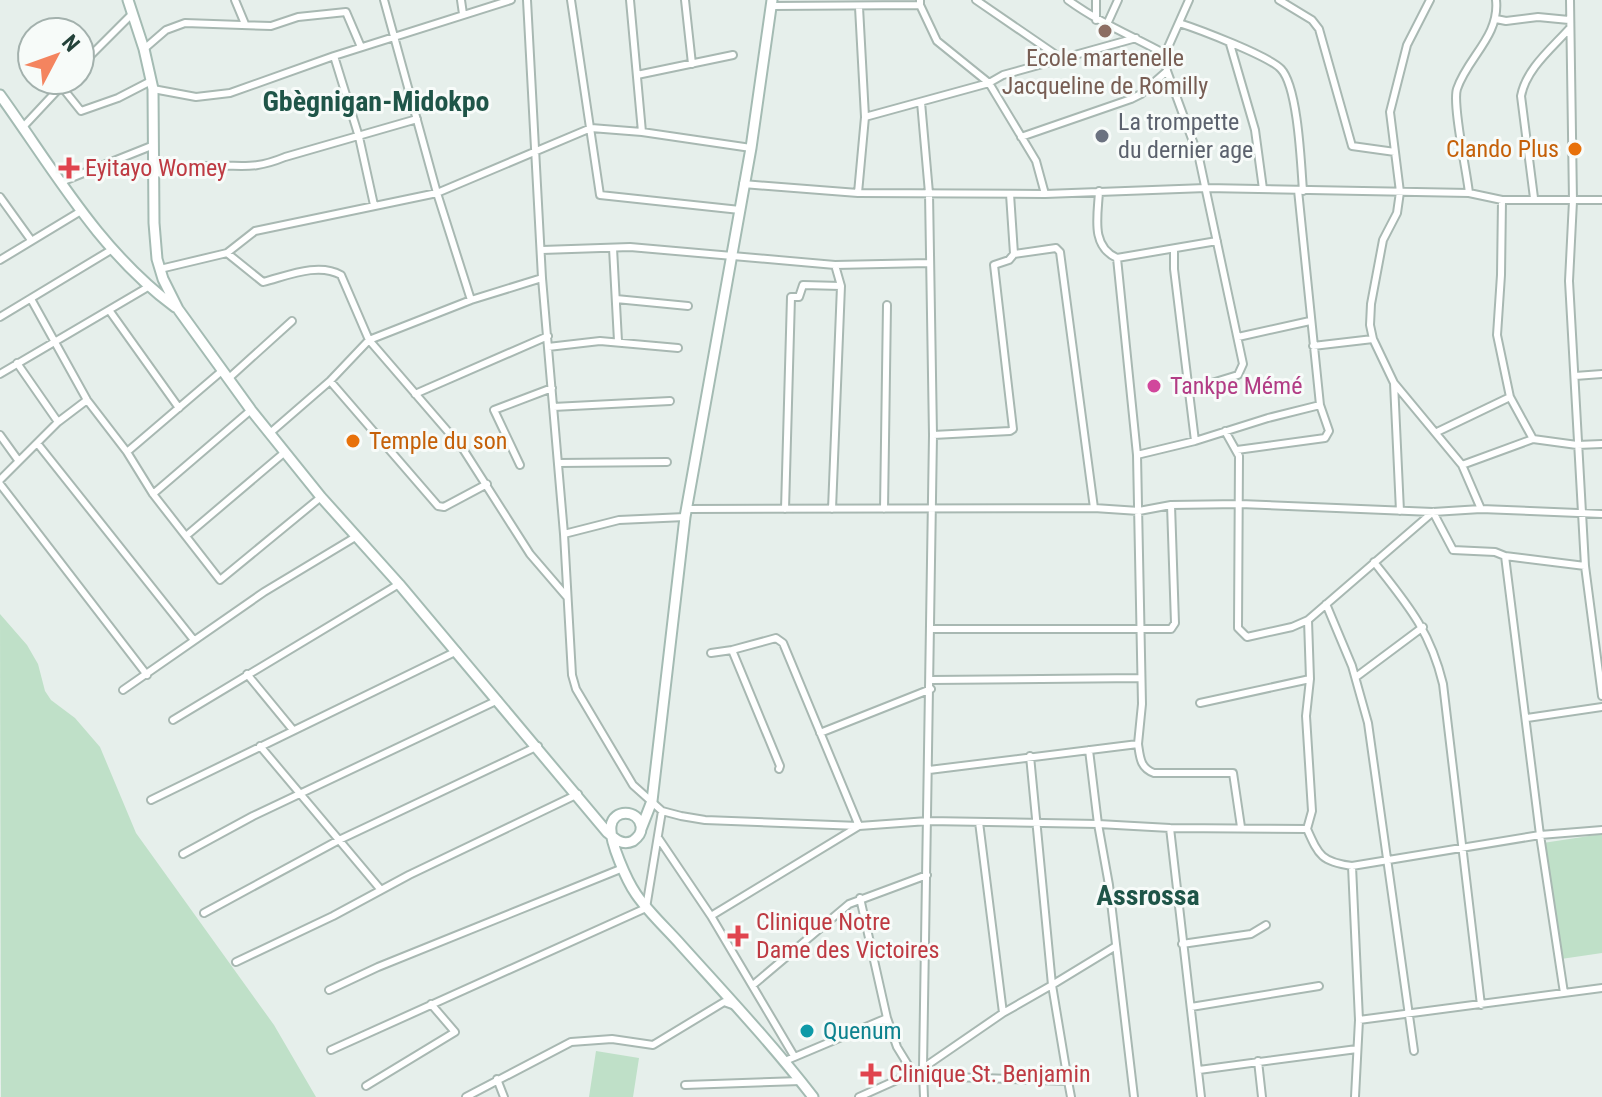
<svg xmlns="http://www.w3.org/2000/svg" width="1602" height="1097" font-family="'Roboto Condensed',sans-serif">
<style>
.green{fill:#bfe0c8}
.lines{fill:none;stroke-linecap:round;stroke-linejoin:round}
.street-casing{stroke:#a8b8b2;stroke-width:10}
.secondary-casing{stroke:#a4bbb3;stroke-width:13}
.street{stroke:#fff;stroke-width:6}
.secondary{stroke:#fff;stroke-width:9}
.education-dot{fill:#8d6e63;stroke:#f7fbf9;stroke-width:3}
.worship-dot{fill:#6b7280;stroke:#f7fbf9;stroke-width:3}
.food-dot{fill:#e8710a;stroke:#f7fbf9;stroke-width:3}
.health-dot{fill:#e0444e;stroke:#f7fbf9;stroke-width:3}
.hotel-dot{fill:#d1479c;stroke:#f7fbf9;stroke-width:3}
.culture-dot{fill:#0f9aa8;stroke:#f7fbf9;stroke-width:3}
.labels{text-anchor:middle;stroke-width:6;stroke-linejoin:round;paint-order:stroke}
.education-label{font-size:24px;fill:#785e54;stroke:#f7fbf9}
.worship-label{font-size:24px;fill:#5b616d;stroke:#f7fbf9;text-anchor:start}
.food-label{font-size:24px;fill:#c56008;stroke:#f7fbf9;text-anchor:end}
.health-label{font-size:24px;fill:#be3a42;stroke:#f7fbf9;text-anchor:start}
.hotel-label{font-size:24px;fill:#b23c85;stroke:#f7fbf9;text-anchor:start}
.culture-label{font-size:24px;fill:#0d838f;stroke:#f7fbf9;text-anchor:start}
.quarter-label{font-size:28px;font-weight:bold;fill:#1f5548;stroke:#f7fbf9}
</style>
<rect width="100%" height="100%" fill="#e6efeb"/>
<path class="green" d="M0,614L27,645L38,664L45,691L51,700L75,718L100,747L136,833L274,1025L316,1097H1Z
M1602,834V953L1561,959L1543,843Z
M596,1051L639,1058L633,1097H589Z"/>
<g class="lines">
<g class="street-casing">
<path id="street" d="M235,0L245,24
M384,0L437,193L471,300
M461,0L463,14
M527,0L542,278L564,534L572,675L576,689L633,785L662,811L681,816L705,820L859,826L928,821L1098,824L1170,828L1307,829
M571,0L600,195L740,210
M630,0L642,132
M685,0L692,64
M920,0V5L937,41L989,83L1036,161L1045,194
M976,0L1062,59
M1068,0C1098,22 1132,36 1165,54
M1096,0V20
M1189,0L1165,54L1167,71L1199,158L1243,364L1238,375L1189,390
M1279,0L1312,20L1319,29L1352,146L1395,152
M1430,0L1407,45L1390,112L1400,192L1397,213L1383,240L1371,304L1370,325L1373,339L1394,383L1462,465L1481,509
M1570,0L1573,201L1569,281L1585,566L1602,696
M772,6L920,5
M1496,19L1506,21L1538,17L1569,20
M1108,22L1118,0
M1179,23C1198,29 1269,56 1281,69C1298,87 1301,164 1303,191
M1230,44L1255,130L1263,189
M144,49L166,30L185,23L271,26L298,17L346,12L361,47
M334,56L359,137L374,205
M80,66L133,13
M637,75L733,55
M61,86L81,111L118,98L151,81
M153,89L196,97L230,93L334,56L511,0
M921,102L929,193L933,435L923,1068L1003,1013L979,822
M865,117L989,83L1003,75L1136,38
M23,127L67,80
M1021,137L1131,99L1141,94L1167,71
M155,174C172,171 190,167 207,166C241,164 251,171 285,157L417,119
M61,182L154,145
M743,184L858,193L1045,194L1206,188L1469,193L1502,200H1602
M1099,191C1098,215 1090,246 1117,258L1217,241
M858,193L865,117L859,7
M1469,193C1467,173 1452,104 1457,89C1467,58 1500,36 1496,0
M1010,194L1014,254
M0,197L31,240
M1534,198L1521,96C1526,69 1552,48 1569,29
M1502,200L1501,275L1497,335L1510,397L1533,439
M613,248L618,341
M1174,249V269L1195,441
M542,250L630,247L835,265L929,263
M227,253L263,282C287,276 318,262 341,275L369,340L463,449L530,554L567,597
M0,260L81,211
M160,269L227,253L255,231L437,193L591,128L642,132L751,148
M31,299L87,400L127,452L153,494L220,580L321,497
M616,299L688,306
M109,310L179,408
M0,317L111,250
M1238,337L1310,321
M1313,346L1373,339
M548,347L600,341L678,348
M17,363L58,422
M0,374L148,287
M1575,376L1602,374
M229,378L292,321
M330,381L438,506L444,507L487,484
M1394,383L1400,511
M415,394L548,336
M553,407L670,401
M1225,431L1239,456L1238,628L1247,637L1292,627L1308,620L1433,512
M1437,432L1510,397
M270,433L330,381L369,340L471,300L542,278
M0,435L18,460
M933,435L1010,431L1013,429L994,265L1009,260L1014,254L1056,248L1060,252L1094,508
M37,443L193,639
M1237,450L1325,438L1329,431L1320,405L1298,190
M127,452L223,370
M1137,455L1195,441L1268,418L1320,405
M558,463L667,462
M520,465L494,410L552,388
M1462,465L1533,439L1577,445L1602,444
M0,480L58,422L87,400
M0,484L147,675
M153,494L251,410
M686,509L1094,508L1139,511L1171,505L1240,504L1433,512L1481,509L1602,514
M785,509L791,297H799L803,285L841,286
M832,509L841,286L835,265
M884,509L887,305
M1433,512L1453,550L1495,552L1505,556L1585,566
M564,534L619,520L685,517
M186,536L285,452
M1505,556L1540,835L1564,993
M1374,562C1407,604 1430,630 1443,684L1481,1005
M1326,604L1352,666L1368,723L1414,1051
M1308,620L1310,679L1306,716L1312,811L1307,829C1319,856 1322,862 1352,866L1359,1020L1355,1097
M932,629H1171L1175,623L1171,505
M732,650L780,766L779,769
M247,674L293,730
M1356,677L1423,627
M931,680L1141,678
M123,690L264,592L357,536
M1200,703L1310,679
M1527,718L1602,707
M173,720L399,584
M820,733L931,689
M1138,744C1140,757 1140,768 1154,773H1233L1241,827
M260,746L381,890
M1089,750L1098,824L1109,885L1134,1097
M1030,756L1052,985L1116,946
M929,770L1138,744L1142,704L1137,455L1117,258
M151,800L457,651
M1170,828L1201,1097
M659,839L711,916L794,1056
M183,854L253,816L498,700
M1352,866L1540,835L1602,830
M860,898L887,1018
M204,913L339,840L538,746
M711,916L859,826L783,643L776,638L732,650L711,653
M1182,944L1251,934L1266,925
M236,962L333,916L409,875L578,794
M753,985L849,904L927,875
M329,990L378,967L623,868
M1191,1007L1319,986
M1003,1013L1052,985L1068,1081
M1359,1020L1602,988
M331,1050L646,908L662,811
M785,1061L887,1018L897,1047L913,1073
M1258,1061L1262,1097
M1199,1070L1357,1049
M923,1073L924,1097
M923,1076L1068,1081L1071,1097
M497,1079L504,1097
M685,1085L801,1081
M366,1086L455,1032L431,1004
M466,1097L571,1042L612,1039L653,1045L724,1002L735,1006
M859,1097L917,1071"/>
</g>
<g class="secondary-casing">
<path id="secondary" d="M128,0L144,49L153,89L154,223L157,259L163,279L178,309L251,410L321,497L399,584L607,832C615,839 622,846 633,841C638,837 642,833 641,826C638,809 613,809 611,826C609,841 627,881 636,894C649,913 666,928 681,945C726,995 772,1044 813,1097
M0,95C54,170 99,251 175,307
M641,829L652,801L685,517L751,148L772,0"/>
</g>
<use href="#street" class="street"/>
<use href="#secondary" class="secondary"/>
</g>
<circle class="education-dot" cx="1105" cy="31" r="8"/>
<circle class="worship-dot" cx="1102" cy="136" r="8"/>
<g class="food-dot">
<circle cx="1575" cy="149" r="8"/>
<circle cx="353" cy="441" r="8"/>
</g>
<g class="health-dot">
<path d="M65 156h8v8h8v8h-8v8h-8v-8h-8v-8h8z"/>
<path d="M734 924h8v8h8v8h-8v8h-8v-8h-8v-8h8z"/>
<path d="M867 1062h8v8h8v8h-8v8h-8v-8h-8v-8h8z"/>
</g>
<circle class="hotel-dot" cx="1154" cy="386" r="8"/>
<circle class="culture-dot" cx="807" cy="1031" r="8"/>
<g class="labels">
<g class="education-label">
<text x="1105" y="66">Ecole martenelle<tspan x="1105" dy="28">Jacqueline de Romilly</tspan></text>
</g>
<g class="worship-label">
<text x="1118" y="130">La trompette<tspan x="1118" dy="28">du dernier age</tspan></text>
</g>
<g class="food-label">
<text x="1559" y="157">Clando Plus</text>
<text x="369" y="449" text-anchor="start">Temple du son</text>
</g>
<g class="health-label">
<text x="85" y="176">Eyitayo Womey</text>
<text x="756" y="930">Clinique Notre<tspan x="756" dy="28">Dame des Victoires</tspan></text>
<text x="889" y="1082">Clinique St. Benjamin</text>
</g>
<g class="hotel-label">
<text x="1170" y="394">Tankpe Mémé</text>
</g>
<g class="culture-label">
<text x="823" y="1039">Quenum</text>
</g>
<g class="quarter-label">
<text x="376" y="111">Gbègnigan-Midokpo</text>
<text x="1148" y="905">Assrossa</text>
</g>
</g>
<g transform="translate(56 56) rotate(49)"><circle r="38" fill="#f7fbf9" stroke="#a3b1ad" stroke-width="2"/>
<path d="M0-6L14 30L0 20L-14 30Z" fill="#f4845f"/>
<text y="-12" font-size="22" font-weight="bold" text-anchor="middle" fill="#24423a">N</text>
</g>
</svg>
